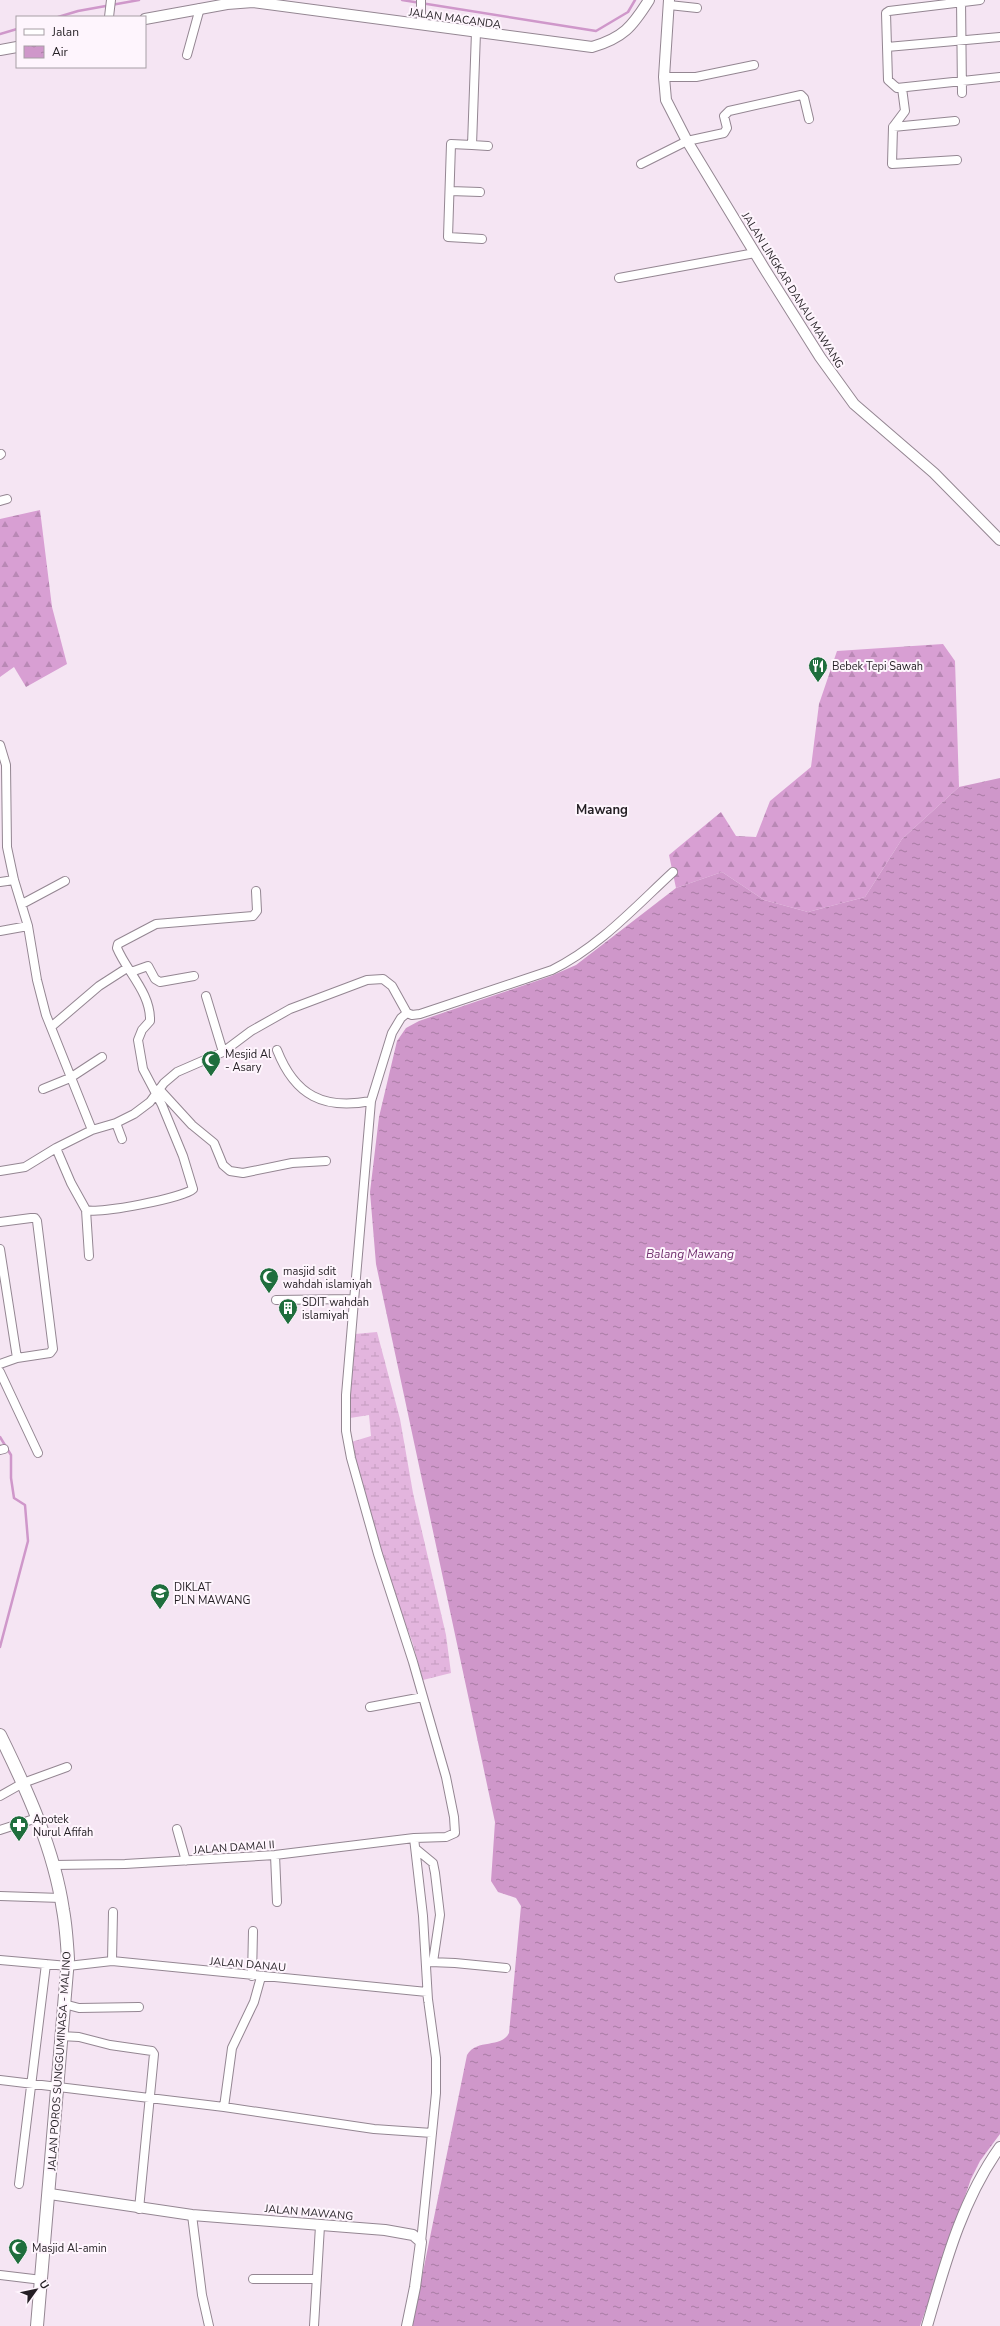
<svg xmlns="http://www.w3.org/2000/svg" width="1000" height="2326" font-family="'Nunito Sans',sans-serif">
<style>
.forest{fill:url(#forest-firs)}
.wetland{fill:url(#wetland-marsh)}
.water{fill:url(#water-ripples)}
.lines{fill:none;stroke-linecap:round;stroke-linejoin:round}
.stream{stroke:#cf97ca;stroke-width:2.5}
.minor-casing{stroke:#948692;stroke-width:10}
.tertiary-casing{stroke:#948692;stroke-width:12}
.primary-casing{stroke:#948692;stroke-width:14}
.minor{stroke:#fff;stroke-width:8}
.tertiary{stroke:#fff;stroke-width:10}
.primary{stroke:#fff;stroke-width:12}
.labels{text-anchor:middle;stroke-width:4;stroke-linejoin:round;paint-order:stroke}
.street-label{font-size:11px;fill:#241f24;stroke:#fef5fd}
.poi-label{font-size:11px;fill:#241f24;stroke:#fef5fd;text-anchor:start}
.water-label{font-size:12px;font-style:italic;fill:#702e6d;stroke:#fef5fd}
.quarter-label{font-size:13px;font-weight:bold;fill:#241f24;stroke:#fef5fd}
</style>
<defs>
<pattern id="forest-firs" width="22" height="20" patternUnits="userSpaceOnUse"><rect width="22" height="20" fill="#d89fd3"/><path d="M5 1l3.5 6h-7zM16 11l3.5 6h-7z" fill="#b988b5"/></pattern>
<pattern id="wetland-marsh" width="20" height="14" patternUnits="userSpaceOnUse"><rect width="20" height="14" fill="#e3b5de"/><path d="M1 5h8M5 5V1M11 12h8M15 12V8" fill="none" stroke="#c39bbe"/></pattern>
<pattern id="water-ripples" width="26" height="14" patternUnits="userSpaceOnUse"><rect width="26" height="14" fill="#cf97ca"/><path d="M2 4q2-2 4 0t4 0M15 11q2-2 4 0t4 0" fill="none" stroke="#a87ba4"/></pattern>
</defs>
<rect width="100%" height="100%" fill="#f5e5f3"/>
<path class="forest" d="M40,510L52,607L67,664L26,687L14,667L0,677V519Z
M943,644L955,661L959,787L902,839L865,897L808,912L764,900L722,872L676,888L669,855L721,812L736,836L756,837L770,801L811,767L819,704L837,651Z"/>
<path class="wetland" d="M377,1332L400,1419L413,1493L446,1635L451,1673L423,1680L412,1641L390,1585L348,1443L371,1436L369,1415L350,1418L349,1373L355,1334Z"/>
<path class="water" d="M1000,778V2134L980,2161L971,2179L920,2326H412L467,2055C477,2038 501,2049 509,2033L521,1906L516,1898L498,1892L491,1881L495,1822L376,1264L370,1192L379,1117L397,1041L406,1028L419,1021L551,976L576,965L676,888L722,872L764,900L808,912L865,897L902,839L959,787Z"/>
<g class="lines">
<path class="stream" d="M402,0L596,31L628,12L635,0
M58,17L78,11L139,0
M0,34L17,29
M0,1437L11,1455V1478L14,1498L25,1505L28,1541L0,1647"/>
<g class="minor-casing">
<path id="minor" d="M421,0V25
M961,0L962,93
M980,0L889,11L886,13L887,47L1000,37
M669,5L697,8
M109,17L111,0
M476,32L472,145L451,144L448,237L482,239
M887,47L888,80L897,88L1000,77
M187,55L200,8
M664,77H696L754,65
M902,88L905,111L893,127L892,164L957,160
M893,127L955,121
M472,145L488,146
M641,164L687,141L724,133L727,128L724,116L729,111L801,95L804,98L809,119
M450,191L480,192
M619,278L755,253
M0,455L1,454
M0,501L7,499
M0,745L6,765L7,847L14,880L28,926L37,980L46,1015L92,1130
M0,882L14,880
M22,904L65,881
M0,931L28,926
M131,972L148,966L155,979L160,982L194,976
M206,996L223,1052
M51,1027L99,986L127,968
M277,1050C295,1096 324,1110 371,1101
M43,1089L70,1078L102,1057
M159,1089L192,1125L214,1143L223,1165L230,1171L243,1173L292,1163L326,1161
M116,1123L122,1139
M56,1148L71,1183L86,1210C100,1214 183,1198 193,1189L183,1156L162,1105L143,1069L138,1040L142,1030L150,1021C151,993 127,972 117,948L118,944L156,924L253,916L257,911L256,891
M0,1171L25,1167L56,1148L92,1130L116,1123L134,1114L150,1102L164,1083L177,1072L223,1052L251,1031L290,1009L367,980L383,979L392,986L407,1013
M86,1210L89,1256
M0,1222L31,1218H35L37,1221L53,1349L50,1353L17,1358L0,1364
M0,1249L17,1358
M276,1300L354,1299
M0,1372L38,1453
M0,1450L4,1449
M370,1707L423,1697
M0,1796L23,1783L67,1767
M177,1829L186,1861
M0,1830L37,1818
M416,1849L433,1863L435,1873L440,1915L433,1962
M275,1855L277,1902
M53,1865L125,1864L275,1855L414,1838
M0,1896L61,1898
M0,1960L68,1966L112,1961L427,1992L436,2058V2093L432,2133L374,2129L224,2107L0,2080
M112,1961L113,1912
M430,1962L455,1963L506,1968
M252,1976L253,1931
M428,2000L423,1916L414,1838L446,1837L455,1833L454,1817L446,1777L413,1662L378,1554L351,1458L346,1431V1395L371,1101L392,1033L401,1018L407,1013L412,1015L420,1014L552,970C599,947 635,907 673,872
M64,2004L79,2008L139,2007
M61,2036L79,2037L110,2045L152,2051L154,2054L139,2209
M224,2107L232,2048L254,2002L261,1977
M19,2184L46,1964
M192,2215L202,2295L209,2326
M421,2242L432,2133
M0,2275L42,2280
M253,2279H316
M314,2326L320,2226"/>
</g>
<g class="tertiary-casing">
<path id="tertiary" d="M669,0L664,77L666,100L687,141L764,268L820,357L854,404L934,473L1000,540
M145,19L227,4L253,2L592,47C623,38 632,27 649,0
M0,50L17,47
M50,2194L192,2215L385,2230L413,2235L421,2242L415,2287L407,2326
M927,2326C945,2264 962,2200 1000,2147"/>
</g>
<g class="primary-casing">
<path id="primary" d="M0,1735C27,1790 54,1849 63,1910C66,1926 67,1942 68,1959L37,2326"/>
</g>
<use href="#minor" class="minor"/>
<use href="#tertiary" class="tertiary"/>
<use href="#primary" class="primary"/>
</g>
<defs>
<g id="restaurant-pin" transform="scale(1)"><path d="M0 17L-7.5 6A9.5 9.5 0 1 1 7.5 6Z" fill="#1f6e3d" stroke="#fef5fd"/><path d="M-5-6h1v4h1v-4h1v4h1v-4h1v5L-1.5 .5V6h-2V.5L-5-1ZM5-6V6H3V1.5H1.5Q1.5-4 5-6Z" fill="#fff"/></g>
<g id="mosque-pin" transform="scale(1)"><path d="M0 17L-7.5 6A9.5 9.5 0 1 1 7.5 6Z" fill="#1f6e3d" stroke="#fef5fd"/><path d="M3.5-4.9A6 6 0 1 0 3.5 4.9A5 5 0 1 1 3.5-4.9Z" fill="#fff"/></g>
<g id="building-pin" transform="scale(1)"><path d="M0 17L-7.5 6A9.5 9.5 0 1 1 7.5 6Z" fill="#1f6e3d" stroke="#fef5fd"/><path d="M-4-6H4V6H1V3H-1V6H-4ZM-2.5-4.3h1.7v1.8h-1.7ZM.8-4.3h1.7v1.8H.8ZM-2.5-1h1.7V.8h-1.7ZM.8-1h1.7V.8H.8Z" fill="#fff"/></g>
<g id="school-pin" transform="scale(1)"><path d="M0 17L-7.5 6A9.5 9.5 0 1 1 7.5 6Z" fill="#1f6e3d" stroke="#fef5fd"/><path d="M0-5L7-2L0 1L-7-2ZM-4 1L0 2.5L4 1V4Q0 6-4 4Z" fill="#fff"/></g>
<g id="pharmacy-pin" transform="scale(1)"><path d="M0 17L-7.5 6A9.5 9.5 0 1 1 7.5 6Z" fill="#1f6e3d" stroke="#fef5fd"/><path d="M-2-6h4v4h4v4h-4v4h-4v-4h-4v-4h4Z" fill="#fff"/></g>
</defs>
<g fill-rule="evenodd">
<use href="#restaurant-pin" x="818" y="666"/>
<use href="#mosque-pin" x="211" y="1060"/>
<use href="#mosque-pin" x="269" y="1277"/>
<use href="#building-pin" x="288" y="1308"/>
<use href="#school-pin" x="160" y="1593"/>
<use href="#pharmacy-pin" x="19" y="1825"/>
<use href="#mosque-pin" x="18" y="2248"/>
</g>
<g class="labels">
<g class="street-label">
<text transform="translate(455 18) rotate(8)" y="4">JALAN MACANDA</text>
<text transform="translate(793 290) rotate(58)" y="4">JALAN LINGKAR DANAU MAWANG</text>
<text transform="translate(234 1847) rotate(-4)" y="4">JALAN DAMAI II</text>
<text transform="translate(248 1964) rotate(5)" y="4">JALAN DANAU</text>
<text transform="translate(59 2061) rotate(-86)" y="4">JALAN POROS SUNGGUMINASA - MALINO</text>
<text transform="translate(309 2212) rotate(5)" y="4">JALAN MAWANG</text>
</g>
<g class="poi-label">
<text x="832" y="670">Bebek Tepi Sawah</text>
<text x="225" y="1058">Mesjid Al<tspan x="225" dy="13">- Asary</tspan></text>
<text x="283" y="1275">masjid sdit<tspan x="283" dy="13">wahdah islamiyah</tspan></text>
<text x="302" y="1306">SDIT wahdah<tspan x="302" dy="13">islamiyah</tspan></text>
<text x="174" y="1591">DIKLAT<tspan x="174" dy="13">PLN MAWANG</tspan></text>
<text x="33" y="1823">Apotek<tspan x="33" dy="13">Nurul Afifah</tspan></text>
<text x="32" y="2252">Masjid Al-amin</text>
</g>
<g class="water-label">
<text x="690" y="1258">Balang Mawang</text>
</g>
<g class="quarter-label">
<text x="602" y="814">Mawang</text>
</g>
</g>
<rect x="16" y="16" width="130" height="52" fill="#fef5fd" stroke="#a79fa6"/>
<rect x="24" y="29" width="20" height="6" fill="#ffffff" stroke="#a79fa6"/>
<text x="52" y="36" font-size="12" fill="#241f24">Jalan</text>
<rect x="24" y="46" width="20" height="12" fill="url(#water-ripples)" stroke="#a79fa6"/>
<text x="52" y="56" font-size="12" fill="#241f24">Air</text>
<g transform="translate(36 2290) rotate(57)" stroke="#fef5fd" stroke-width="3" paint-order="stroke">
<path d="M0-3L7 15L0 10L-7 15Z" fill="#241f24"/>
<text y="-6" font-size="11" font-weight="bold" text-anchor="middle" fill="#241f24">U</text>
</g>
</svg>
